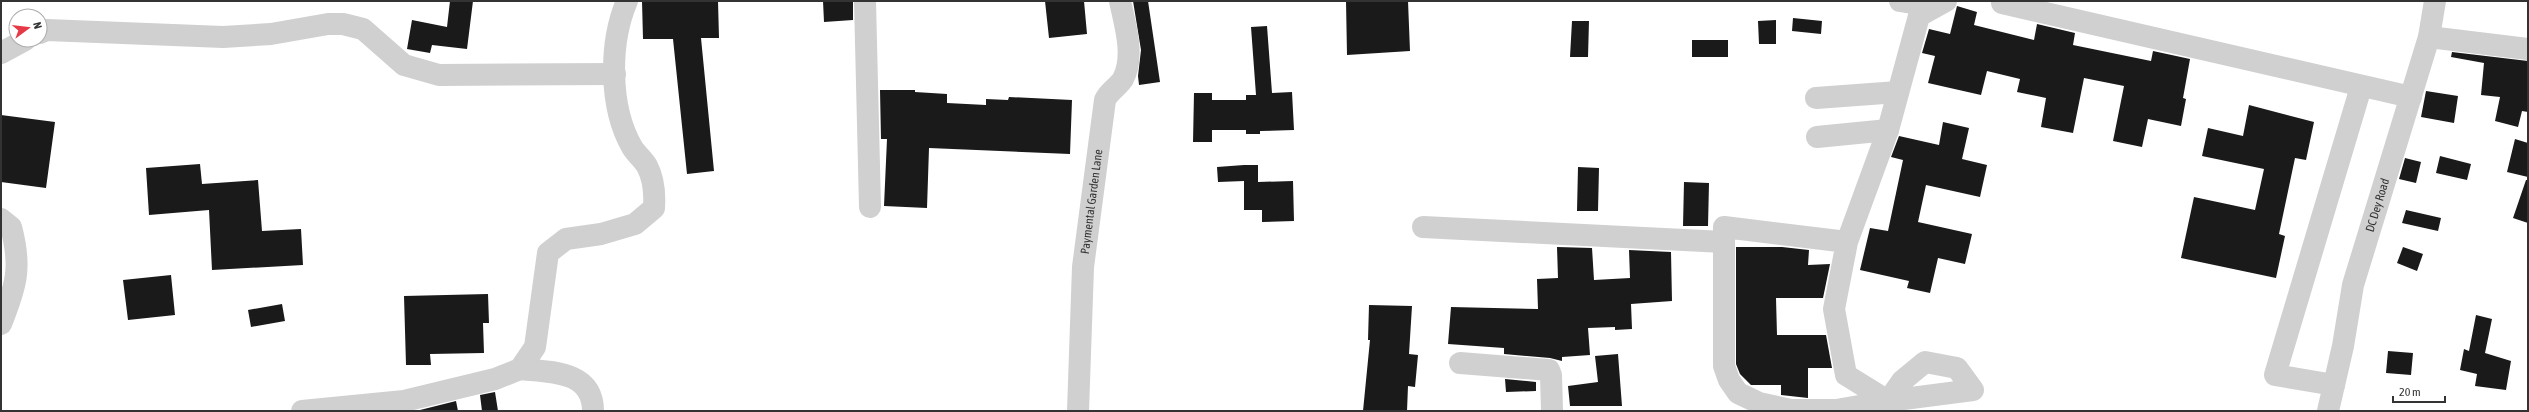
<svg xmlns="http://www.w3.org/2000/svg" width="2529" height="412" font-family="'Asap Condensed',sans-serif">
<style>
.building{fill:#1a1a1a}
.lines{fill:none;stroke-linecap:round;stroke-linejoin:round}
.minor{stroke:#d0d0d0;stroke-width:22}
.labels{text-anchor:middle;stroke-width:4;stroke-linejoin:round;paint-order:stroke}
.street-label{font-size:12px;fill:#333;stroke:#fff}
</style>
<rect width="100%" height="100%" fill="#fff"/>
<path class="building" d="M450,1H473L467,49L432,45L430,53L407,49L412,20L447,27Z
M642,1H718L719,38H701L714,171L687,174L673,39H643Z
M823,1H853V20L824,22Z
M1045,1H1084L1087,34L1049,38Z
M1133,1H1148L1160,82L1139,85L1138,76L1141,50Z
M1346,1H1408L1410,51L1347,55Z
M1957,6L1977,12L1974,25L2034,40L2037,24L2075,33L2073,45L2151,61L2153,51L2190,59L2183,98L2186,99L2181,126L2148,119L2142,147L2113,141L2124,86L2084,78L2073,133L2041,127L2046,98L2017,92L2020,79L1987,71L1981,95L1928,83L1935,56L1922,53L1929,29L1950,34Z
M1793,18L1822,21L1821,34L1792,31Z
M1776,20V44H1759L1758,21Z
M1572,21H1589L1588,57H1570Z
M1267,26L1272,93L1292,92L1294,130L1260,131V134H1246V130H1212V142H1193L1194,93H1212V100H1246V95H1256L1251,27Z
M1692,40H1728V57H1692Z
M2452,52L2528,61V112L2522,111L2518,127L2495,121L2500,97L2481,95L2484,63L2451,57Z
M880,90H915V92L947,94V103L986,105V99L1008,100L1009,97L1072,100L1070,154L929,148L927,208L884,206L887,139H881Z
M2426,91L2458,96L2454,123L2421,117Z
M2249,105L2314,122L2306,160L2295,158L2279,234L2285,236L2276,278L2181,258L2194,197L2255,210L2264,169L2202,156L2208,128L2243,136Z
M1,115L55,122L46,188L1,182Z
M1943,122L1969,128L1962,159L1987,165L1980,197L1926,185L1918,222L1972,234L1965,264L1938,258L1930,293L1907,288L1909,281L1860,270L1870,228L1888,231L1903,160L1891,157L1899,136L1939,145Z
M2515,139L2528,143V177L2507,172Z
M2440,156L2471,164L2467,180L2436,173Z
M2405,158L2421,162L2416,183L2399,179Z
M200,164L202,184L258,180L262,231L301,229L303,265L212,270L209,210L149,215L146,168Z
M1244,165H1258V182L1293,181L1294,221L1262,222V210H1244V181L1218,182L1217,167Z
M1578,167L1599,168L1598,211H1577Z
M2526,180H2528V223L2513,218Z
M1684,182L1709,183L1708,226H1683Z
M2406,210L2441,218L2438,231L2402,223Z
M1557,247L1592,248L1594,280L1630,278L1629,250L1671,252L1672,301L1631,304L1632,329L1615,330V327L1588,328L1590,355L1562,357V361L1550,358L1504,354V348L1448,344L1451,307L1538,309L1537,279L1558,278Z
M1736,247H1782L1809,250L1808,265L1830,264L1823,298H1776L1777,335H1826L1832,368H1808V398L1781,395V385H1751L1740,374L1736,364Z
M2403,247L2423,254L2417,271L2397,263Z
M171,275L175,315L128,320L123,280Z
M488,294L489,323H483L484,353L430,354L431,365H406L404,296Z
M282,304L285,321L251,327L248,310Z
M1369,305L1412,306L1409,354L1418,355L1415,387L1408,386L1407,411H1363L1370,340H1368Z
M2476,315L2492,319L2485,353L2511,361L2506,390L2475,386L2477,374L2460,370L2464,349L2469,351Z
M2388,351L2413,353L2411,375L2386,373Z
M1618,354L1622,406H1570L1568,386L1598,382L1595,356Z
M1505,379L1536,382V391L1506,392Z
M495,392L498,411H482L480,395Z
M456,401L458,411H416Z"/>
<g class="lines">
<g class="minor">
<path d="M865,1L870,207"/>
<path d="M1900,1L1912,3"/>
<path d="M2002,3L2411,97"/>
<path d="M40,33L47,30L223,37L271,34L328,24H343L363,29L404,65L439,75L615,74"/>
<path d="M2429,37L2528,49"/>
<path d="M1,53L25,40"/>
<path d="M1816,98L1898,92"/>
<path d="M1817,137L1888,130"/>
<path d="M1,219L11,227C22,268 16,286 1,324"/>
<path d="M1423,227L1724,242"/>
<path d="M1847,242L1834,309L1846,375L1888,401L1902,381L1925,362L1957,368L1973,390L1888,401L1836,410H1791L1759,403L1738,393L1729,380L1724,366V227L1847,242L1888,130L1919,16L1946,1"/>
<path d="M1460,363L1549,370L1551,375L1552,411"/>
<path d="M520,369C550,372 593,370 593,411"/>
<path d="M2334,385L2275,375L2361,87"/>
<path d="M302,411L404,401L495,379L520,369L535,347L548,253L566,239L601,234L635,224L654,208C655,193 654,179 647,166C643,159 636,154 632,147C609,107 609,43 627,1"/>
<path id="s1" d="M1078,411L1083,267L1105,100C1109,91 1118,87 1123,79C1135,56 1125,25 1120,1"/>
<path id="s2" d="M2328,411L2343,346L2353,285L2429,37L2435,1"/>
</g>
</g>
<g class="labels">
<g class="street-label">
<text dy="4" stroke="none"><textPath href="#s1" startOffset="210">Paymental Garden Lane</textPath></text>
<text dy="4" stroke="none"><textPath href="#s2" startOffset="212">DC Dey Road</textPath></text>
</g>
</g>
<rect width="2529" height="412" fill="none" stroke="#333333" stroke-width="4"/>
<g transform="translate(28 28) rotate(75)"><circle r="19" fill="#ffffff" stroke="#adadad"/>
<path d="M0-3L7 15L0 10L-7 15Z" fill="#e63946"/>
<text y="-6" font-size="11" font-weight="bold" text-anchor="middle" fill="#333333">N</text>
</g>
<path d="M2393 396v6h52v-6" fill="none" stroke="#333333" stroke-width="2"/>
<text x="2399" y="396" font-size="12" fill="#333333" stroke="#ffffff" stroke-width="3" paint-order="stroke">20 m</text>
</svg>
